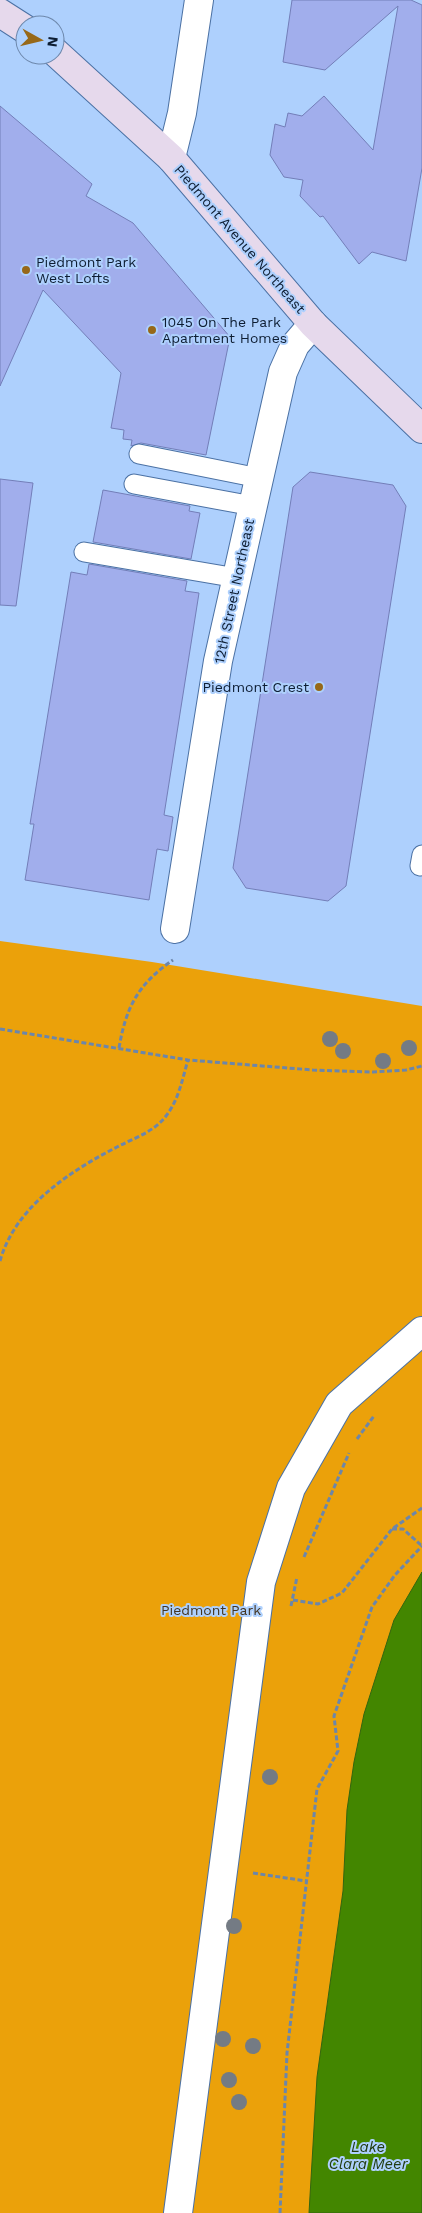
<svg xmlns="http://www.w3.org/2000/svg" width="422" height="2213" font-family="'Work Sans',sans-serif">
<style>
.green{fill:#eba10a}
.water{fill:#438600;stroke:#33660f}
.building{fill:#a1aeec;stroke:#737eb8}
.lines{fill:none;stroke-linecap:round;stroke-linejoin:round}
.service-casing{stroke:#4b71a4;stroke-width:21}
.pedestrian-casing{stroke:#4b71a4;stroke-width:30}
.minor-casing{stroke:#4b71a4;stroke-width:30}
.secondary-casing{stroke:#4b71a4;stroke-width:30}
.path{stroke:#6c86aa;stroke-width:3;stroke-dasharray:5 2.5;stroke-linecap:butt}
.service{stroke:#fff;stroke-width:19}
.pedestrian{stroke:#fff;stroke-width:28}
.minor{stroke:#fff;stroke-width:28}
.secondary{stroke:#e6d9ec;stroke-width:28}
.tree{fill:#747b84}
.poi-dot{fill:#976818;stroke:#aed0fd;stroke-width:2}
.labels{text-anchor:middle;stroke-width:4;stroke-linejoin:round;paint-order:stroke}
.street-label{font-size:14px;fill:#0d1d32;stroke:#aed0fd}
.poi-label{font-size:14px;fill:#0d1d32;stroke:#aed0fd;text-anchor:start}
.park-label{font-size:14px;fill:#443521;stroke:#aed0fd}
.water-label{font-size:15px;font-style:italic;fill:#213c0f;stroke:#aed0fd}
</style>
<rect width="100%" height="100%" fill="#aed0fd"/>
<path class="green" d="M0,941L152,962L422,1006V2213H0Z"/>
<path class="water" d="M422,1572V2213H309L317,2077L343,1891L347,1810L354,1762L364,1714L394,1620Z"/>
<path class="building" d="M292,0H411L422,5V168L406,261L372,252L359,264L323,216L320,217L300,196L303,180L284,177L270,155L275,124L285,127L288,113L302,116L324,96L373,150L398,6L325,70L283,62Z
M0,106L92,184L86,196L133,223L230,337L206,455L141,443L131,446L132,440L123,439L124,430L111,428L121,373L43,290L0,386Z
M310,472L393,485L406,506L346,886L328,901L246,888L233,868L293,487Z
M0,479L33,483L16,606L0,605Z
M103,490L190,506L189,511L200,513L191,559L93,542Z
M89,564L187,581L185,591L199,593L164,815L173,817L168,851L157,849L149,900L25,880L34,824H30L71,572L87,575Z"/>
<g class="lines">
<g class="service-casing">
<path id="service" d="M139,454L259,478
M134,484L253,506
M84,552L237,578
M420,866L422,855"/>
</g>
<g class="pedestrian-casing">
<path id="pedestrian" d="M178,2213L261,1582L291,1488L339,1404L422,1331"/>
</g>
<g class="minor-casing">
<path id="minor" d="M171,158L182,113L199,0
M175,929L218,661L283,372L295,345L313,324"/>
</g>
<g class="secondary-casing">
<path id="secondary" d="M0,13L25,29
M55,52L171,158L313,324L422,429"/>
</g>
<path class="path" d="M0,1029L188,1060L313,1070L373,1072L406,1070L422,1066
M119,1048C126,1007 138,984 173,960
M0,1261C15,1207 70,1171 117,1147C134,1138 154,1132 166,1116C179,1099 182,1080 188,1060
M357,1439L374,1416
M392,1529H403L422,1546
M304,1557L349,1453
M293,1600L318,1604L342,1593L392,1529L422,1508
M291,1606L297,1577
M253,1873L306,1881
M280,2213L287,2053L317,1789L338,1751L334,1716L372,1607L395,1575L422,1546"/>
<use href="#service" class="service"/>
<use href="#pedestrian" class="pedestrian"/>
<use href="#minor" class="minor"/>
<use href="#secondary" class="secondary"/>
</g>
<g class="tree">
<circle cx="330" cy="1039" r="8"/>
<circle cx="409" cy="1048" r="8"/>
<circle cx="343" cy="1051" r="8"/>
<circle cx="383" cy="1061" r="8"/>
<circle cx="270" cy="1777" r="8"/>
<circle cx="234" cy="1926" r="8"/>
<circle cx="223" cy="2039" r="8"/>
<circle cx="253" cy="2046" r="8"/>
<circle cx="229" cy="2080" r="8"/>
<circle cx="239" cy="2102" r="8"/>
</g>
<g class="poi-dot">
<circle cx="26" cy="270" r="5"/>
<circle cx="152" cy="330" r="5"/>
<circle cx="319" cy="687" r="5"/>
</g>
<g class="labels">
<g class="street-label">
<text transform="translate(240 239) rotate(49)" y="5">Piedmont Avenue Northeast</text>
<text transform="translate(234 591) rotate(-78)" y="5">12th Street Northeast</text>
</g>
<g class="poi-label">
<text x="36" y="267">Piedmont Park<tspan x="36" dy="16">West Lofts</tspan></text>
<text x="162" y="327">1045 On The Park<tspan x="162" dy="16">Apartment Homes</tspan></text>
<text x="309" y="692" text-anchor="end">Piedmont Crest</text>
</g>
<g class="park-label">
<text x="211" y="1615">Piedmont Park</text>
</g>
<g class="water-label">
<text x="368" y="2152">Lake<tspan x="368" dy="17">Clara Meer</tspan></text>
</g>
</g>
<g transform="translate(40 40) rotate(98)"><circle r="24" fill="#aed0fd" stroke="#6e88ac"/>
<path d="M0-4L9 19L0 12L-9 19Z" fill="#976818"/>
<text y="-8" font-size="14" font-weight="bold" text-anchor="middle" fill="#0d1d32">N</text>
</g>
</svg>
